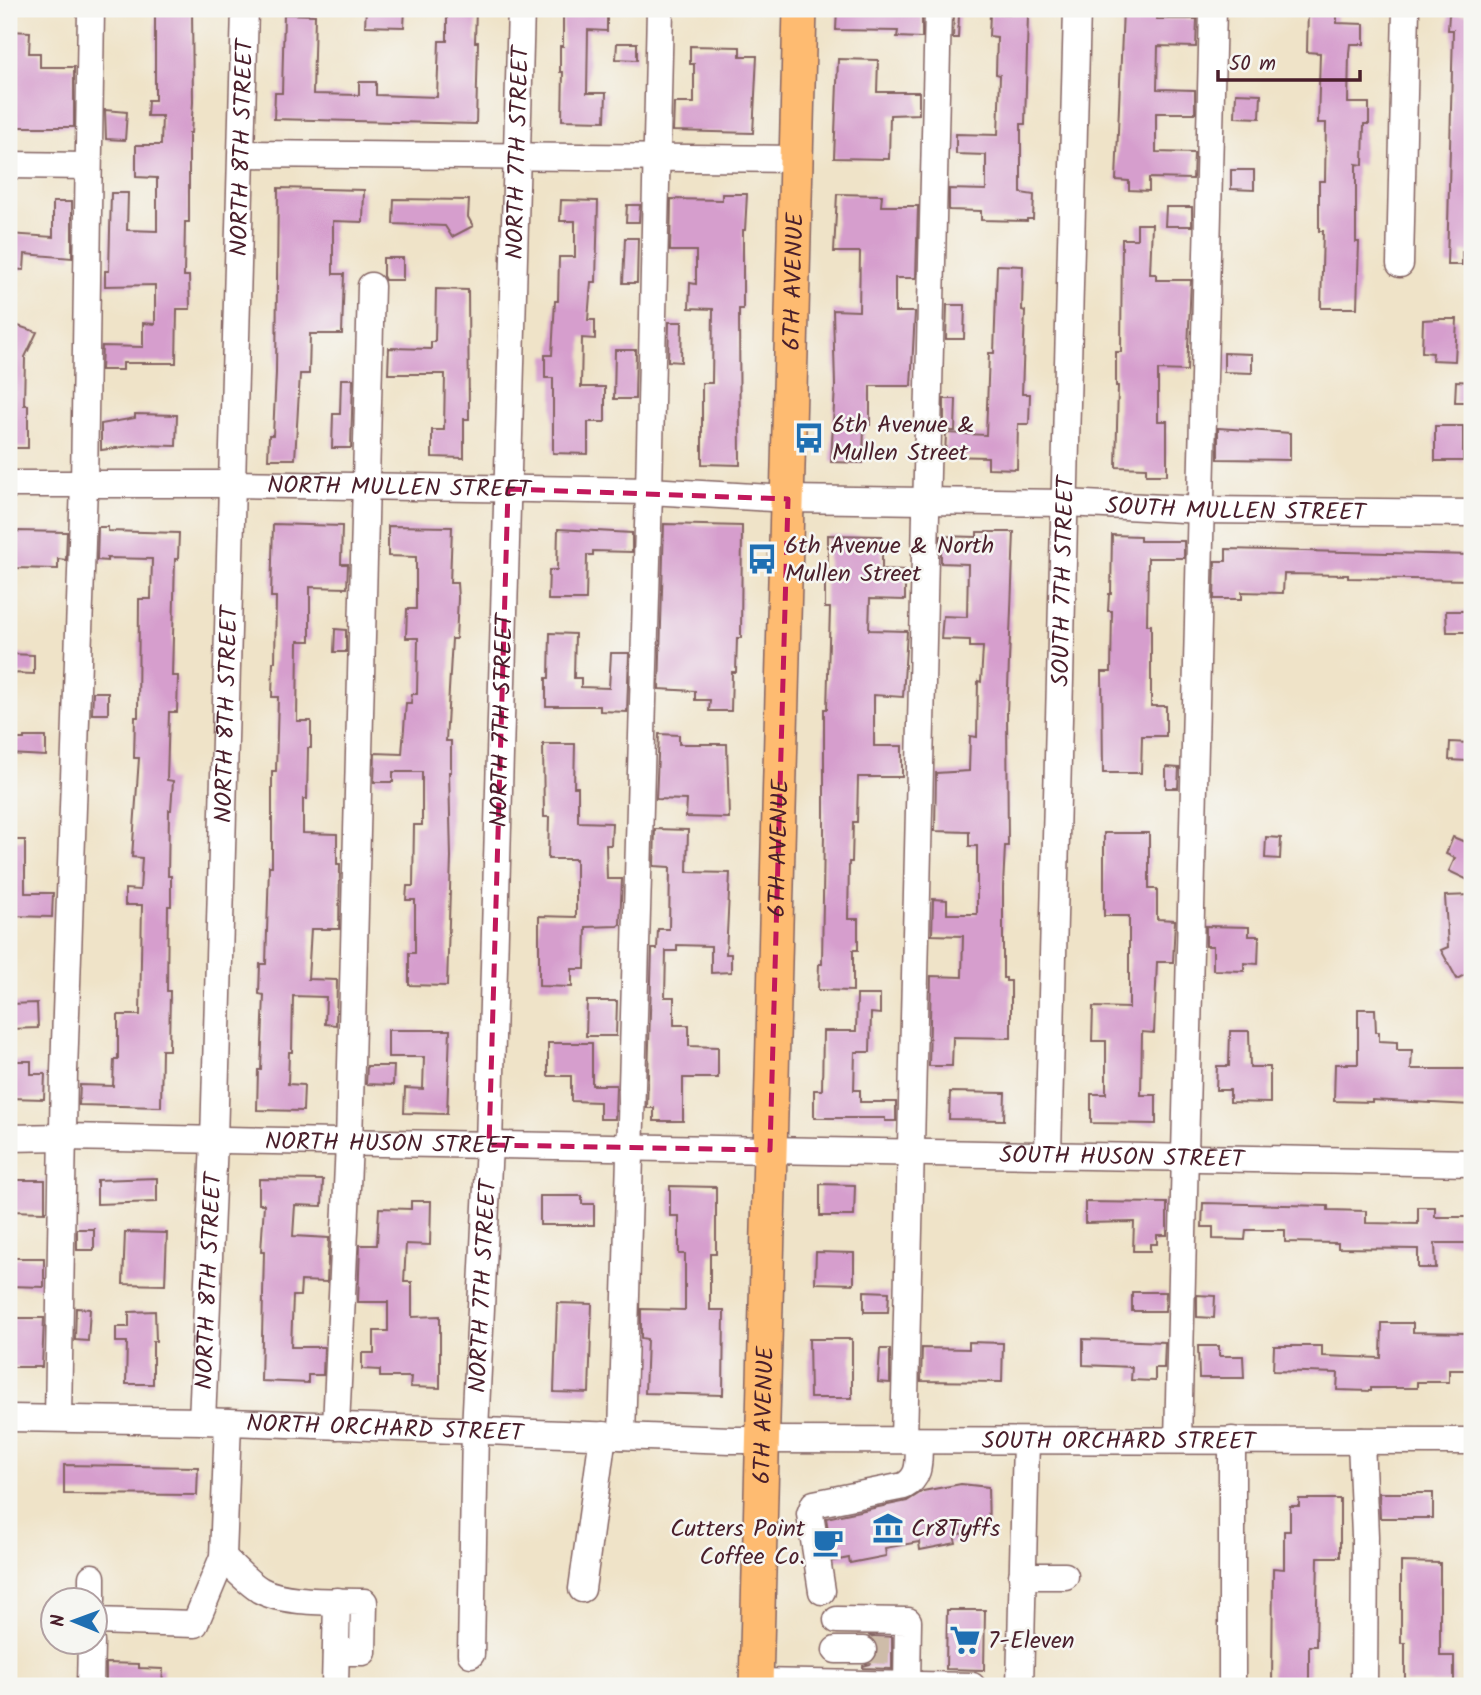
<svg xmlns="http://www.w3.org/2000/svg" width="1481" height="1695" font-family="Kalam,sans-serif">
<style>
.building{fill:#d69ecd}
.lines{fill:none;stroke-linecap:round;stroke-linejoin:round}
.minor-tunnel{stroke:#cebca9;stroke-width:26;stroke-dasharray:26 13;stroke-linecap:butt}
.minor-casing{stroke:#846462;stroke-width:29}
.major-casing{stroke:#846462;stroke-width:36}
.minor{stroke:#fff;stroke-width:26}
.major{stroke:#febb71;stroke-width:33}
.marked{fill:none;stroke:#c2185b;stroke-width:5;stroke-dasharray:14 9;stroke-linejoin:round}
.labels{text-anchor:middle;stroke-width:5;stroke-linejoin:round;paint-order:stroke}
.street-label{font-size:24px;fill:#4a1f2b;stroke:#f6f6f2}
.poi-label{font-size:24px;fill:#4a1f2b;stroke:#f6f6f2;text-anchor:start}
</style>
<rect width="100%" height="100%" fill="#f6f6f2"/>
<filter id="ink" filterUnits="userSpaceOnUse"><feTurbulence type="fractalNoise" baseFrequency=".0143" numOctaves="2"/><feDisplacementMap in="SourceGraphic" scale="14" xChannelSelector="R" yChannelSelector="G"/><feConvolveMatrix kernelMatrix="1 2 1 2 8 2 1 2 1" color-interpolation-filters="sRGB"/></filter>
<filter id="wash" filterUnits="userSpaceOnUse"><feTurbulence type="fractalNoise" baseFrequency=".00686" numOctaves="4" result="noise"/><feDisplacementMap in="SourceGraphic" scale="28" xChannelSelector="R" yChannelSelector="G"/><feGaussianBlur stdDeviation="1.57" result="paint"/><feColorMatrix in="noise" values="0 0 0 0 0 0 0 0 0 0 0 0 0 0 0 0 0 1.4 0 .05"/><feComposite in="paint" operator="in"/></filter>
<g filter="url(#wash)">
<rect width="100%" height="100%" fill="#efe3c8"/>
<g id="blocks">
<path class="building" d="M155,9H192L193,102L191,133H189V222H185L184,276H189L190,309H177L176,363H123V370H101L102,346L143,347V323L155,324V285L105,286V271H109L111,193H128L127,230L157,231V178L136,177V145H161L162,116H147L148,100H155Z
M366,9H405L404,27L365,26Z
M447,9H476L475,42H478L476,124L274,119L275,93H282L284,14L315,15L313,94L359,95V82H376V95L437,97L439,41H447Z
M563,9H607V31L588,30L587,93H606L605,121L562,120L563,72H560V46H563Z
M837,9H886V13L922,14V38L897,37L898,31L836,30Z
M1123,9H1157V19H1197L1196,47L1158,46L1157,89L1195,90V113H1156V152L1194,153L1193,179L1149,178V191L1129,190V181L1116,180Z
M1308,9H1337V23L1364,24V44H1350L1349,53L1348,103H1369V124H1364L1363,165L1356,164V242H1359L1357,308H1321L1323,231H1319V181H1325L1326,123H1318L1320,53L1307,52Z
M990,13L1028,14L1025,124H1021V193L1034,195L1033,219H1027V221L981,220V211L949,210V189L986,190V155L956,154V134L998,135L1000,75L996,74L997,37L989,36Z
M1449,14H1472V252H1462V265H1447L1453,30H1448Z
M954,15H959L958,38H953Z
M9,31L30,32L29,53H40V67H74V127H9Z
M617,43H637V60L616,59Z
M690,46L740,47V56H757L753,133L673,131L674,103H694V64H690Z
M838,59L878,60L877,92H919V114L890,115L889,159L834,158Z
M1236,93L1261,94L1260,118L1235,117Z
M105,110L127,112L125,140L106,139Z
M1231,170H1254V190L1231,189Z
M278,188L364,190L363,222L333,221V274H344L342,334H310L309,374H300L295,459H268L269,435H273L276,373Z
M722,194H747L745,230H743V309H739L740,465L702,464V383H712L713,309L689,308L690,283L696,284V251H670L671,199L722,200Z
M837,194L882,195L881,206H918L916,278H895V312H915L911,386H870V425H864L863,463L831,462L835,386L833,310L859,311L860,252H834Z
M394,199L469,200L468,217L473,226L452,237L445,226L393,224Z
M561,200L598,201L596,282H591L588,320H595V339L582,338L581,387H605V422H588V454L553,453V378H545V355H552L555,301H558L559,257H575V221H560Z
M53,202H72V258L25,254L24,270L9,269V234L53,237Z
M627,205H640L639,222H626Z
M1166,207H1192V226H1165Z
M1137,224H1152L1150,274H1156V280H1191L1187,371L1158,370V421H1167V475H1146V468L1116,467L1118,386H1116V352H1121L1122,239H1137Z
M625,238H638L637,283H623Z
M383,258H403V280H385L383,276Z
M997,265L1023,266L1022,310L1025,311L1022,394H1030L1029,424H1018L1017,469L988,468V457L945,456L946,433L986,435L989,353H994Z
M436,289L468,290L469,419H464V458L432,457V430H444L445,374H388L389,348L431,349V342H435Z
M947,305H965L964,339H946Z
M1439,319H1457L1455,361L1432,360L1433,353L1422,352L1423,320Z
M669,322H682L681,362L668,361Z
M9,323L37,332L25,357L24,405H28V448H9Z
M615,350H636L635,399H614Z
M1224,353L1252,354V373L1224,372Z
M341,379H353L351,448H332L333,414H340Z
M1456,381L1472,382V402H1455Z
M944,399H956L955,431H944Z
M135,414L177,415L176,446L138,445L101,450V424L135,418Z
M1435,426H1463V461H1435Z
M1218,428L1290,433V460L1218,459Z
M273,524L342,526L341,564H348L347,588L310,587V641H298L297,721H311V748H308L307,799H303V833L337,834V864H340L339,929H311L308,979L337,980L336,1025L325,1024L326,997L293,996L292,1052H289L288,1084L304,1085L303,1111L257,1110L258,1070H261L264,995L259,994L260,964H266L269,866H272V771H276L278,697H272L273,662H275L276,597H271Z
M664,524L742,526L741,638H737L736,672H732L731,711H709L710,700H695V691L659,689Z
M388,526L452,527L450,583H457L458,598L456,639H452L446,741H451V772H449L451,857L447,986L409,985V953H415V900H406L407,886H413L414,825H422V772H393V782H374L375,753L402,754L406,703H411L412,694H417L418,638H406L407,609H416V557L388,556Z
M98,527H108V531L179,533L178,559H175L172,676H178L177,712H169L167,780L173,781L171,810H169L168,876H171V906H168L167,991H170L169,1050H162L161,1107L79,1105L80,1085L113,1086L114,1060H118V1015H140L142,905H125V889L140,890L142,858L132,857L139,758H134L135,717H138L139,599H151L152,559L107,558V561L97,560Z
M558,529L632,533V552L593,551V555H587L586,600H548L549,570H557Z
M14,531L67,532L66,560L58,559V569L13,568Z
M977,532H1014L1007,713L1008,846H1005L1003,887V978H1006V981H1011V1038L953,1037L952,1066H929L931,976L962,977L963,936L932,935L933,899L947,900V914H977V846H969V832L935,831L936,773L969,771L970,736L977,737L978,681L981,682L983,647H970V640L941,639L943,616L967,617L968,564L941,563V536L977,537Z
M828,535L882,536V569L905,570V600L870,599L869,630L907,631L903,697L874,695V746H902V777H858L857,822H853L852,862H849L848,919H858V950H853V991L818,990L819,964H822L824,832V709H827L830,608H825V578H828Z
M1112,535L1140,536V541H1184V558H1148L1147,625H1151V706H1166V736H1142L1141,773H1103L1102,672H1111L1112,611H1108L1109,594H1111Z
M1226,549L1472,555V580L1348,578V575L1284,574L1283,593L1242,592V599H1214L1215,561H1226Z
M1446,611H1470V632H1447Z
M335,629L346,630V652H334Z
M550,633L575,634L574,678H581V687L609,688L611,653H629L627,712L600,711V706H546V678H549Z
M9,654L34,655V674L9,673Z
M93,692H108V714H92Z
M659,734L679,735V744H727L729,818L686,817L687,800L656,799Z
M24,737H46V756L9,754V739H24Z
M1450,742L1469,743L1468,761L1449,760Z
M543,744H575L574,787H578V822L612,823L611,845H606L607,879H622L620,924L618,926L586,927L585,969H572V987L539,986V916L576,917V859H548L549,817H544Z
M1166,767L1179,768L1178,788H1166Z
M655,829L688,830L687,872L730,873L726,954H731V972L711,973V946L677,945V951H666L665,997H674V1025H689V1046L718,1047V1078H683V1121H654V1108H647L652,949H657L658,929H669L670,867L654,866Z
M1104,833H1149V889H1157V919L1175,920L1173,962H1157L1154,1033L1142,1032L1141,1095H1156V1124L1091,1123V1094H1106V1041H1092L1093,1007L1129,1008V916H1104Z
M1266,837L1281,838L1280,859L1265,858Z
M1453,837L1472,845V882L1449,871L1455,858L1446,854Z
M9,840H25V893H53L52,917L9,916Z
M1472,895V971L1457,979L1441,950L1448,947L1445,896Z
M1206,926L1249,927V936H1259L1258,964L1244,963V971L1213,970V946H1206Z
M857,995H880V1014L871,1013L870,1052H855L854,1090H860V1102H896V1121H885V1118H814V1090H822L823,1031H856Z
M587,1001H617L616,1036H586Z
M37,1003L38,1028L9,1029V1004Z
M1358,1009H1375L1376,1032H1379V1041L1397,1042V1050H1412L1411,1069H1472V1105L1372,1100V1102L1334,1101L1335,1064H1358Z
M388,1030H450L447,1114L404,1113L405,1088L423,1089L424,1057H388Z
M1230,1031H1249L1250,1067H1270V1103L1230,1102V1090H1216L1217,1066H1229Z
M548,1043H592V1085H616L615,1119H600V1102L571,1101V1076H548Z
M9,1061H31V1074H45L44,1099L9,1098Z
M367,1066H394L393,1085L366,1084Z
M950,1092L1005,1093L1004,1120L949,1119Z
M157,1178V1202L97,1204V1180Z
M259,1179L323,1180L322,1206L295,1205L293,1236L329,1238L327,1282L301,1281L300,1296H293L291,1347H324L323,1375H308V1383L261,1381L264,1252H261L264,1204H259Z
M9,1180H45V1212L9,1211Z
M820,1184L855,1185L854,1216H820Z
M670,1186L716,1187V1254H710V1310H724L723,1395L645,1393L647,1339L641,1338V1309L685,1310V1254H679V1216H670Z
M540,1196H582V1204H594V1225H540Z
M411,1201H431L430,1245L406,1244L404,1282H412V1317L440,1316V1388L410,1387L411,1377H380V1370L362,1369V1353H374V1331H388V1302H358L360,1245H377L379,1208L411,1209Z
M1085,1202L1167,1203V1235H1157V1244H1150V1251H1133L1134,1222L1085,1223Z
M1203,1203L1328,1206V1210L1366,1211V1223L1418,1224V1207H1435V1217H1469L1470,1243H1435L1436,1268H1418V1249L1338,1248V1243L1285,1242V1230H1246L1245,1240L1213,1239V1227H1202Z
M77,1229H94V1250H77Z
M125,1232L167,1233L165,1285L123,1284Z
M816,1252L854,1253V1284L815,1283Z
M9,1258H44V1287L9,1286Z
M864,1291L889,1292L888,1312H864Z
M1132,1292H1166L1165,1311H1132Z
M1197,1295L1215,1296L1214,1318L1197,1317Z
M557,1303L592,1304L589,1393L554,1392Z
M76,1308L90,1309L88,1341L75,1340Z
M155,1311L156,1341H153V1384H126L127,1342H116V1327H129V1312Z
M9,1318H44L42,1367H9Z
M1382,1323H1413V1332L1467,1333L1466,1370H1449V1382H1417V1388H1371V1391L1337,1390L1338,1373L1273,1371L1274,1346H1322V1356L1381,1358Z
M809,1339H852V1398H810Z
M1083,1339L1165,1342L1164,1368H1155V1381L1131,1380L1132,1367L1083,1365Z
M969,1342L1003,1343L1002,1382L921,1381L922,1348L969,1349Z
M1198,1346H1219V1356H1243L1244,1378H1199Z
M880,1349H890V1383L878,1382Z
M64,1465L198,1467L197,1495L64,1494Z
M961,1484L988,1487L989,1528L954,1535L956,1543L920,1550L919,1542L885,1548L886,1556L850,1563L849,1558L833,1561L826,1518L907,1501L923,1491Z
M1379,1493H1433V1518H1380Z
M1299,1499H1340V1557H1318L1316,1646H1309V1686H1272L1273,1568L1284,1569V1531H1290V1506H1299Z
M1401,1562L1440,1563V1656H1454V1683H1405V1643H1401Z
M947,1610H985L984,1670L946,1669Z
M870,1636L892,1637V1669L863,1668V1666L870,1664L876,1658L879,1651L877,1643Z
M106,1663L139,1664V1668L163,1669L162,1686H106Z"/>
</g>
</g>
<g filter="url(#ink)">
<use href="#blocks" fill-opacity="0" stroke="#846462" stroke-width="2"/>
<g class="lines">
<path class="minor-tunnel" d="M863,1650L893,1651"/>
<g class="minor-casing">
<g id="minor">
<path d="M243,154L797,159"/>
<path d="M9,165L88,166"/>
<path d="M1400,264L1406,9"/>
<path id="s1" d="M9,484H232L649,491L788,499L1066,503L1202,510L1472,513"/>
<path id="s2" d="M9,1138L63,1137L1472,1163"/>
<path id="s3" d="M1048,1153L1077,9"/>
<path id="s4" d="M9,1418L202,1421L731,1440L1472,1441"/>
<path d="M58,1418L64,1072L84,484L91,9"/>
<path id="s5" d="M202,1421L214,1141L245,9"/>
<path d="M336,1426L349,1143L371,286"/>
<path d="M622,1436L649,491L660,9"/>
<path d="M904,1440L938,9"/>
<path d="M1178,1440L1213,9"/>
<path d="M1232,1440V1686"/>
<path d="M1361,1441L1365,1536L1364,1686"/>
<path d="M223,1557C235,1569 246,1581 260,1590C285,1604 335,1601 364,1602L363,1652H336"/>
<path d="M1022,1576H1065"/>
<path d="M582,1589L603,1435"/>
<path d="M822,1591L810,1514L814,1504L904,1486C922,1476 918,1460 919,1441"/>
<path d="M92,1600V1577"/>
<path d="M837,1620L908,1621L907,1685"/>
<path d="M94,1621L195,1624L223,1557L228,1422"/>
<path d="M836,1650H863"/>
<path id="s6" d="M471,1654L475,1430L489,1145L521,9"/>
<path d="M757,1682L972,1686"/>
<path d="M90,1686L91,1642"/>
<path d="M335,1686L337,1601"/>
<path d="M1020,1686L1026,1441"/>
</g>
</g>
<g class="major-casing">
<g id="major">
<path id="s7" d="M756,1686L800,9"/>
</g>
</g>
<use href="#minor" class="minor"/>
<use href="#major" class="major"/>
</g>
</g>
<path class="marked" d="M508,489L788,499L770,1150L489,1145Z"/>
<defs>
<g id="bus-bare" transform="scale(2.415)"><path d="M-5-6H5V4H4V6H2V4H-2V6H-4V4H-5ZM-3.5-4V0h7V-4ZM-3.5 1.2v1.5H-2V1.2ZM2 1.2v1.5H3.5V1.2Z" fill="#1f6fb2" stroke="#f6f6f2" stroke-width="2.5" paint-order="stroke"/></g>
<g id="museum-bare" transform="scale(2.415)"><path d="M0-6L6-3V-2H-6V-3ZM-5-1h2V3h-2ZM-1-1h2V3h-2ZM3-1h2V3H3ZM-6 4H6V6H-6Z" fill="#1f6fb2" stroke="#f6f6f2" stroke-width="2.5" paint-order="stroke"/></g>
<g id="cafe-bare" transform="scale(2.415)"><path d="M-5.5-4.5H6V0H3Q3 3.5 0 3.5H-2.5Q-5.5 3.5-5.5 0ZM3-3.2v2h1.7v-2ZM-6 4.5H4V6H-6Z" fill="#1f6fb2" stroke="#f6f6f2" stroke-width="2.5" paint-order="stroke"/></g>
<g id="supermarket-bare" transform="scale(2.415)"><path d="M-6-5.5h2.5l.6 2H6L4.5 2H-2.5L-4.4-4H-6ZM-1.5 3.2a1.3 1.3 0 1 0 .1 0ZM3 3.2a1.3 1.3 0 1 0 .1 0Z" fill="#1f6fb2" stroke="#f6f6f2" stroke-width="2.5" paint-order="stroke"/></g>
</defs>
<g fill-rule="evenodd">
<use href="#bus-bare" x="809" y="438"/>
<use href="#bus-bare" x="762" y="559"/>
<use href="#museum-bare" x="888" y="1528"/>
<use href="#cafe-bare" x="828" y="1542"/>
<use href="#supermarket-bare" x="965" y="1640"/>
</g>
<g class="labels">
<g class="street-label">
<text dy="8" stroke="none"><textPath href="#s5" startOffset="1274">NORTH 8TH STREET</textPath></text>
<text dy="8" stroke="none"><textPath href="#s6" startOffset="1502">NORTH 7TH STREET</textPath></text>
<text dy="8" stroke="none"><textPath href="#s7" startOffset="1405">6TH AVENUE</textPath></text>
<text dy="8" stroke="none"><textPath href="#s1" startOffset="390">NORTH MULLEN STREET</textPath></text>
<text dy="8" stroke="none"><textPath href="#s1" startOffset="1227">SOUTH MULLEN STREET</textPath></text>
<text dy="8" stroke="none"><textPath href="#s3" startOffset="572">SOUTH 7TH STREET</textPath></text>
<text dy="8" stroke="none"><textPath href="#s5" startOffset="707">NORTH 8TH STREET</textPath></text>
<text dy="8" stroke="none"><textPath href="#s6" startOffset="934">NORTH 7TH STREET</textPath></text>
<text dy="8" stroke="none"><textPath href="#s7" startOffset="838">6TH AVENUE</textPath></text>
<text dy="8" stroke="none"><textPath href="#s2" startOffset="380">NORTH HUSON STREET</textPath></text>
<text dy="8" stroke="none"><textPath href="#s2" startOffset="1113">SOUTH HUSON STREET</textPath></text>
<text dy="8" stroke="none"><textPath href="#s5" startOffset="140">NORTH 8TH STREET</textPath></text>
<text dy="8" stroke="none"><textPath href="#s6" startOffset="368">NORTH 7TH STREET</textPath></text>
<text dy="8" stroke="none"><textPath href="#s7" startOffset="271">6TH AVENUE</textPath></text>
<text dy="8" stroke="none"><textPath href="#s4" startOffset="376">NORTH ORCHARD STREET</textPath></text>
<text dy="8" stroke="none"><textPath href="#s4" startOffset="1110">SOUTH ORCHARD STREET</textPath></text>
</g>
<g class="poi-label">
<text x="832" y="432">6th Avenue &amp;<tspan x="832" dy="28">Mullen Street</tspan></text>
<text x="785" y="553">6th Avenue &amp; North<tspan x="785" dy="28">Mullen Street</tspan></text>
<text x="805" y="1536" text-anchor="end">Cutters Point<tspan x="805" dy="28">Coffee Co.</tspan></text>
<text x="911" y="1536">Cr8Tyffs</text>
<text x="988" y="1648">7-Eleven</text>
</g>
</g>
<rect width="1481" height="1695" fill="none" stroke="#f6f6f2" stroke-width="35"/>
<g transform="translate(74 1621) rotate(271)"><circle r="33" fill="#f6f6f2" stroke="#b1a0a2" stroke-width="2"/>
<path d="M0-5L12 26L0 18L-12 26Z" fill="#1f6fb2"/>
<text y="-10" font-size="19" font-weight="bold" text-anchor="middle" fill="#4a1f2b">N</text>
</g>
<path d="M1218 70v10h142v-10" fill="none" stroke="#4a1f2b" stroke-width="3.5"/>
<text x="1229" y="70" font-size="21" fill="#4a1f2b" stroke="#f6f6f2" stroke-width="5" paint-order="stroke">50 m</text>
</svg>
